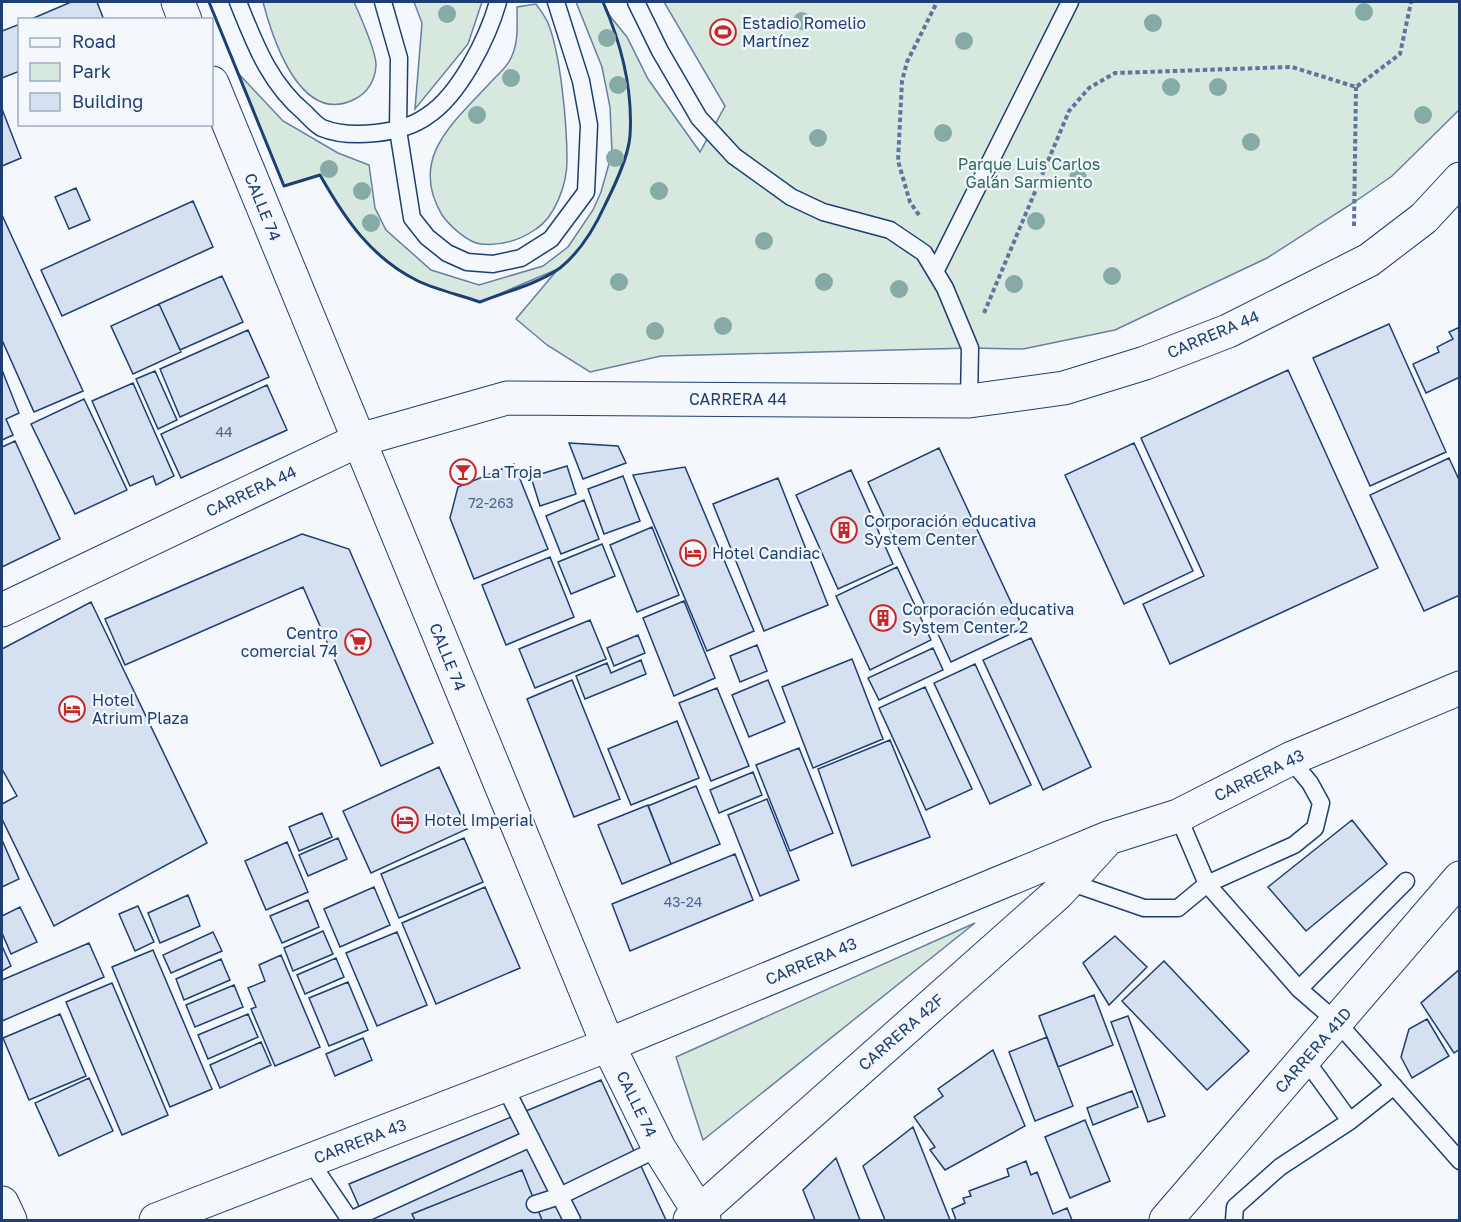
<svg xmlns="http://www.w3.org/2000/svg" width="1461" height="1222" font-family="'Golos Text',sans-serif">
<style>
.green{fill:#d7e8df;stroke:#687fa3;stroke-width:1.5}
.building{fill:#d5e0f0;stroke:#1d3f73;stroke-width:1.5}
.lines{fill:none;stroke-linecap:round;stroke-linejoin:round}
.service-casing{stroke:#1d3f73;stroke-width:19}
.minor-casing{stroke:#1d3f73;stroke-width:35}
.tertiary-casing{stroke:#1d3f73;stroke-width:35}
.path{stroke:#5e769c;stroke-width:4;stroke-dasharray:4.5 3;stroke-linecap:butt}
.service{stroke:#f4f7fb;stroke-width:16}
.minor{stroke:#f4f7fb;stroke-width:33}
.tertiary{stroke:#f4f7fb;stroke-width:33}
.wall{stroke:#1d3f73;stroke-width:3}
.tree{fill:#86aba6}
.labels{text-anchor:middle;stroke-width:4.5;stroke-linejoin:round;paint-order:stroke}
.number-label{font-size:14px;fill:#4b6792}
.poi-label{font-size:16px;fill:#1d3f73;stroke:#f4f7fb;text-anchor:start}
.park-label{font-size:16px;fill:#2c6c60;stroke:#f4f7fb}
.street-label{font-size:16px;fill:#1d3f73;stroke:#f4f7fb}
</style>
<rect width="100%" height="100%" fill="#f4f7fb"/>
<path class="green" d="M263,2H354C360,16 377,52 376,66C375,81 367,93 355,99C301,127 273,40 263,2Z
M414,2H482L468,44L415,109L422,23Z
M576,2H603L610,16L627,37L648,79L700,152L725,106L664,2H1459V110L1392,176L1356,201L1267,258L1115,330L1023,349L970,348L661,356L590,372L547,345L516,319L558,269L480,302C460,295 437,290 418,281C372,258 345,219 320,175L284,186L237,72L283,121L338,153L369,165L375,208L386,230L431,270L479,285L543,266L568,247L593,210L601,192L612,153L610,107L602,67Z
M536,4C540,10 545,16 548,23C561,55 567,126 567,161C567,184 555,217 536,229C519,241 502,246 481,244C468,243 449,225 442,215C408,158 454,122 489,84C496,76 505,69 510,60C519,43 517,26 517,7Z
M975,923L703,1140L676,1057Z"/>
<path class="building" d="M71,2H97L104,20H29Z
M20,24V71L2,78V31Z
M2,109L21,158L2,166Z
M76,188L90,220L69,229L55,197Z
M193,201L213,247L62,316L41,270Z
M2,215L83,391L34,412L2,340Z
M222,276L243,322L180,350L159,304Z
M159,304L181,352L133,374L111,326Z
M1389,324L1446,452L1370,486L1313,358Z
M1460,327V377L1426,393L1413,364L1439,352L1437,347L1453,339L1449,332Z
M248,330L269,377L180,417L160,369Z
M2,370L19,413L6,419L13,435L2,440Z
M1288,370L1378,568L1170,664L1143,604L1204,576L1141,438Z
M155,371L177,420L158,429L136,379Z
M133,383L174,476L156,485L153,476L130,486L92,401Z
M267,385L287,430L181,478L161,434Z
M84,399L127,490L75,514L31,424Z
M15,441L60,539L2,567V447Z
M569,443L618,446L626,463L583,479Z
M1134,443L1193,571L1124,604L1065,475Z
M939,448L1023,628L951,662L868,482Z
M1449,458L1460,482V595L1424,611L1370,495Z
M514,464L548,549L474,579L450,518L458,487Z
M567,466L576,494L540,506L531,477Z
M685,467L754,631L707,651L633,475Z
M851,470L893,564L838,589L796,495Z
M623,476L640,521L604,534L588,489Z
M778,478L828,605L764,631L713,504Z
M584,500L599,539L561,554L546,516Z
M652,527L679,595L637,612L610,545Z
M302,534L349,549L433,743L381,766L303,587L125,665L105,619Z
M602,544L615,576L571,594L558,562Z
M550,557L574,617L506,645L482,585Z
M897,567L931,640L870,670L836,596Z
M684,601L715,678L674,696L643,618Z
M91,602L207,843L54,926L2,819V804L17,796L2,769V649Z
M590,620L606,659L535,688L519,649Z
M638,635L645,653L614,666L607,648Z
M1031,638L1091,767L1043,790L983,660Z
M757,645L767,671L740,682L730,656Z
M933,648L943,670L879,700L868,678Z
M852,659L883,739L813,768L782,687Z
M641,660L646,674L585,699L576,676L607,663L611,673Z
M975,664L1031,785L990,804L934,683Z
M572,680L620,799L574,817L527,699Z
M768,680L785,722L749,737L732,695Z
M925,687L972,789L926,810L879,708Z
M717,688L749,766L711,781L679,703Z
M677,721L699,778L631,805L608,749Z
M890,740L930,837L852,866L818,769Z
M799,748L833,833L790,851L756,765Z
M439,767L467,829L371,873L343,811Z
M753,772L762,795L719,813L710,790Z
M696,786L720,844L671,864L648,806Z
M767,799L799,880L760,896L728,815Z
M648,805L671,864L622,884L598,825Z
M322,813L332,837L299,851L289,827Z
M1352,820L1387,864L1306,931L1268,887Z
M338,838L347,859L308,876L299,855Z
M464,838L483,882L399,918L381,874Z
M2,840L19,879L2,887Z
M287,842L308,892L266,910L245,861Z
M735,854L753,900L630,951L612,904Z
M374,887L390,925L340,947L324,909Z
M485,887L520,968L436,1004L402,923Z
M188,895L200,926L160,943L148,913Z
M308,900L319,927L282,943L270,916Z
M138,906L154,942L135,951L119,914Z
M20,907L37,942L11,954L2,933V916Z
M323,931L333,954L293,971L284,948Z
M213,932L222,951L171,973L163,955Z
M397,932L427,1005L377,1026L346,953Z
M1115,936L1147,967L1109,1005L1083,963Z
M89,943L104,977L2,1021V980Z
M2,946L11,966L2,971Z
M153,950L212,1089L170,1107L112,967Z
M281,955L320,1047L275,1066L251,1009L256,1007L248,988L265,981L259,965Z
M336,958L344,977L305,994L297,975Z
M221,959L230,980L184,1000L176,979Z
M1164,961L1249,1051L1207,1090L1122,1001Z
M1460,969V1049L1454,1053L1421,1003Z
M348,982L368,1030L329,1046L309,998Z
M112,983L168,1115L122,1135L66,1002Z
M234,985L243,1007L195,1027L186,1005Z
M1094,995L1113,1045L1058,1067L1039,1016Z
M60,1014L86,1076L29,1100L3,1038Z
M248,1014L258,1037L208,1059L198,1035Z
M1128,1016L1165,1116L1148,1122L1111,1022Z
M1427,1019L1449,1056L1412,1078L1401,1057L1409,1029Z
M1047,1037L1073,1106L1035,1121L1009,1052Z
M363,1038L372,1060L335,1076L326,1054Z
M261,1042L271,1065L220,1088L210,1065Z
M993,1050L1025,1126L945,1170L930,1150L935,1147L914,1117L943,1096L938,1089Z
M89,1078L113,1131L59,1156L35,1103Z
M601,1080L666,1220H365L349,1184Z
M1132,1091L1138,1107L1093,1125L1087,1108Z
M1085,1120L1110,1181L1070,1198L1045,1137Z
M913,1127L950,1220H885L863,1166Z
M836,1158L860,1220H815L803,1190Z
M1026,1161L1031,1175L1037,1172L1053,1214L1067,1208L1072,1220H956L952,1209L965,1203L963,1198L971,1196L969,1191L1009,1176L1007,1169Z
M522,1170L542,1220H415L412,1214Z"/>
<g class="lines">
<g class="service-casing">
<path id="service" d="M238,2C255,44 269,83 305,113C310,118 316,125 322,128C339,135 358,135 376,133C394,131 412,127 427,116C460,95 488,37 498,2
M383,2L399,58L398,130L412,218L427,237L447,253L467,262L493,264L521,258L551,239L586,192L589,125L581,81L556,2
M636,2L660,51L699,118L734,156L791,197L823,212L890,230L924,253L945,288L970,348L969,401
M936,270L1070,2
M1178,816L1207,884L1299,989L1337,1022L1460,1161
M1069,882L1144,908H1178L1207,884L1294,845L1315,828L1321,803L1310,783L1290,759
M1299,989L1406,881
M1305,1059L1350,1121
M504,1085L572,1220
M310,1161L350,1220
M535,1204L560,1196L659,1148
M350,1220L531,1138
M1234,1220L1235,1207L1280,1167L1350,1121L1394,1086"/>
</g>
<g class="minor-casing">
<path id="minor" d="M178,2L185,20
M212,83L608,1045
M1166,1220L1460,878"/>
</g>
<g class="tertiary-casing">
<path id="tertiary" d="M2,610L359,440L507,398L969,401L1064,388L1145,363L1228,331L1369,260L1424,218L1460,179
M608,1045L659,1148L704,1220
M2,1203L10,1220
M156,1220L608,1045L1108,838L1178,816L1290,759L1460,688
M690,1220L1057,894L1103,844"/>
</g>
<path class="path" d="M919,215L910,202L898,161L902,81L907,62L937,2
M1354,226L1356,87
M984,313L1069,111L1089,88L1115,73L1292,67L1356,87L1400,54L1411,2"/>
<use href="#service" class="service"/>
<use href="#minor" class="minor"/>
<use href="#tertiary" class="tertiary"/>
<path class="wall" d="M209,2L284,186L320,175C345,219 371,258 418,281C437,290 460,295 480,302C505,292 538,284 560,268C580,252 595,227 605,205C615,185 628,158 630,136C633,90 621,43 603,2"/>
</g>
<g class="tree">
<circle cx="1364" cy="12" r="9"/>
<circle cx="447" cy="14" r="9"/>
<circle cx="802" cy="21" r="9"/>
<circle cx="1153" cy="23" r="9"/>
<circle cx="607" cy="38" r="9"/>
<circle cx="964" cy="41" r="9"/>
<circle cx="511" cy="78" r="9"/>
<circle cx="618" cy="85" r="9"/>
<circle cx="1171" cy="87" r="9"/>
<circle cx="1218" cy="87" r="9"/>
<circle cx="477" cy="115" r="9"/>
<circle cx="1423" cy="115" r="9"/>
<circle cx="943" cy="133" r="9"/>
<circle cx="818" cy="138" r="9"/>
<circle cx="1251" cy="142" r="9"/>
<circle cx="615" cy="158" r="9"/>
<circle cx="329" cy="169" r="9"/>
<circle cx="1078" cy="178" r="9"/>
<circle cx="362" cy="191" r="9"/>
<circle cx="659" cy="191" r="9"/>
<circle cx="1036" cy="221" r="9"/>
<circle cx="371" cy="223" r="9"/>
<circle cx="764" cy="241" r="9"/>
<circle cx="1112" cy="276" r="9"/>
<circle cx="619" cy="282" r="9"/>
<circle cx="824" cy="282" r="9"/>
<circle cx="1014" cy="284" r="9"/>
<circle cx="899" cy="289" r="9"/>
<circle cx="723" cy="326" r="9"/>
<circle cx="655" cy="331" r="9"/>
</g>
<defs>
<g id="stadium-ring" transform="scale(1.35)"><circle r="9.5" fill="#f4f7fb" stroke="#c62828" stroke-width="1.5"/><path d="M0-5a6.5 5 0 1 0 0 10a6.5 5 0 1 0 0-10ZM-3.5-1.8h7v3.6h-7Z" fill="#c62828"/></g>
<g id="bar-ring" transform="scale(1.35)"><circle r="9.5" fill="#f4f7fb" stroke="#c62828" stroke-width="1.5"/><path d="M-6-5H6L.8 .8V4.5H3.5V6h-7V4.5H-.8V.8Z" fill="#c62828"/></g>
<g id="building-ring" transform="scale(1.35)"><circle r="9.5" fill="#f4f7fb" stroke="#c62828" stroke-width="1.5"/><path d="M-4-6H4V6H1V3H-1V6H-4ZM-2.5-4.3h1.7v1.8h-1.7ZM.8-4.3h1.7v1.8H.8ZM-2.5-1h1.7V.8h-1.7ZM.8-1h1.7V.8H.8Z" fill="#c62828"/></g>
<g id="hotel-ring" transform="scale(1.35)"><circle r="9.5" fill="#f4f7fb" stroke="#c62828" stroke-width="1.5"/><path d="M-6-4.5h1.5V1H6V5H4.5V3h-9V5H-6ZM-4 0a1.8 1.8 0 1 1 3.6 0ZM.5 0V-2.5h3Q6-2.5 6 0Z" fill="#c62828"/></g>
<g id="supermarket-ring" transform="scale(1.35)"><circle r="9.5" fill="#f4f7fb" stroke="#c62828" stroke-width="1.5"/><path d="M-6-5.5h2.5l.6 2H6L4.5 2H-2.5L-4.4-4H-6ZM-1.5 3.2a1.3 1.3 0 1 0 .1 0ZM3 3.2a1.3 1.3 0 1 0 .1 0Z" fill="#c62828"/></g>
</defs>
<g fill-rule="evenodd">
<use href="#stadium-ring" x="723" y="32"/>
<use href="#bar-ring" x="463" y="472"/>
<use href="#building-ring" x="844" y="530"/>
<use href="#hotel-ring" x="693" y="553"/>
<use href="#building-ring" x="883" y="618"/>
<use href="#supermarket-ring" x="358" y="642"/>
<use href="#hotel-ring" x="72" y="709"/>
<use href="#hotel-ring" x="405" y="820"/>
</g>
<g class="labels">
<g class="number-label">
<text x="224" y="437">44</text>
<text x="491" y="508">72-263</text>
<text x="683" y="907">43-24</text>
</g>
<g class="poi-label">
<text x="742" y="29">Estadio Romelio<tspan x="742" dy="18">Martínez</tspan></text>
<text x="482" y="478">La Troja</text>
<text x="864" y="527">Corporación educativa<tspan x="864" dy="18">System Center</tspan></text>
<text x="712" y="559">Hotel Candiac</text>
<text x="902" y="615">Corporación educativa<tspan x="902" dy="18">System Center 2</tspan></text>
<text x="338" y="639" text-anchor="end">Centro<tspan x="338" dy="18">comercial 74</tspan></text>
<text x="92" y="706">Hotel<tspan x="92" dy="18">Atrium Plaza</tspan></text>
<text x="424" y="826">Hotel Imperial</text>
</g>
<g class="park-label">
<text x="1029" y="170">Parque Luis Carlos<tspan x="1029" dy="18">Galán Sarmiento</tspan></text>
</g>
<g class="street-label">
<text transform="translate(263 207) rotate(68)" y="6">CALLE 74</text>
<text transform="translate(1213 334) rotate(-23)" y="6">CARRERA 44</text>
<text x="738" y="405">CARRERA 44</text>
<text transform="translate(251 491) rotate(-25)" y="6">CARRERA 44</text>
<text transform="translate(448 657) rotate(68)" y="6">CALLE 74</text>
<text transform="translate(1259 775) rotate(-26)" y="6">CARRERA 43</text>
<text transform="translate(811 961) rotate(-23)" y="6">CARRERA 43</text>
<text transform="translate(901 1032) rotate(-41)" y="6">CARRERA 42F</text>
<text transform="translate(1313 1050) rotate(-49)" y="6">CARRERA 41D</text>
<text transform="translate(637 1104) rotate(64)" y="6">CALLE 74</text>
<text transform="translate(360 1141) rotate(-21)" y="6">CARRERA 43</text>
</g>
</g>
<rect width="1461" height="1222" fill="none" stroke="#1d3f73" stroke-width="6"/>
<rect x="18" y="18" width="195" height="108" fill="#f4f7fb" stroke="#9eadc5" stroke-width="1.5"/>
<rect x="30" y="38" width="30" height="9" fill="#f4f7fb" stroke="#9eadc5" stroke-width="1.5"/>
<text x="72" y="48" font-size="18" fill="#1d3f73">Road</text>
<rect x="30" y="63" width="30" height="18" fill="#d7e8df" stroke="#9eadc5" stroke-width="1.5"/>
<text x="72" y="78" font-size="18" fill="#1d3f73">Park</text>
<rect x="30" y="93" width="30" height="18" fill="#d5e0f0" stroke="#9eadc5" stroke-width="1.5"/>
<text x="72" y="108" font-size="18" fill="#1d3f73">Building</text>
</svg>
